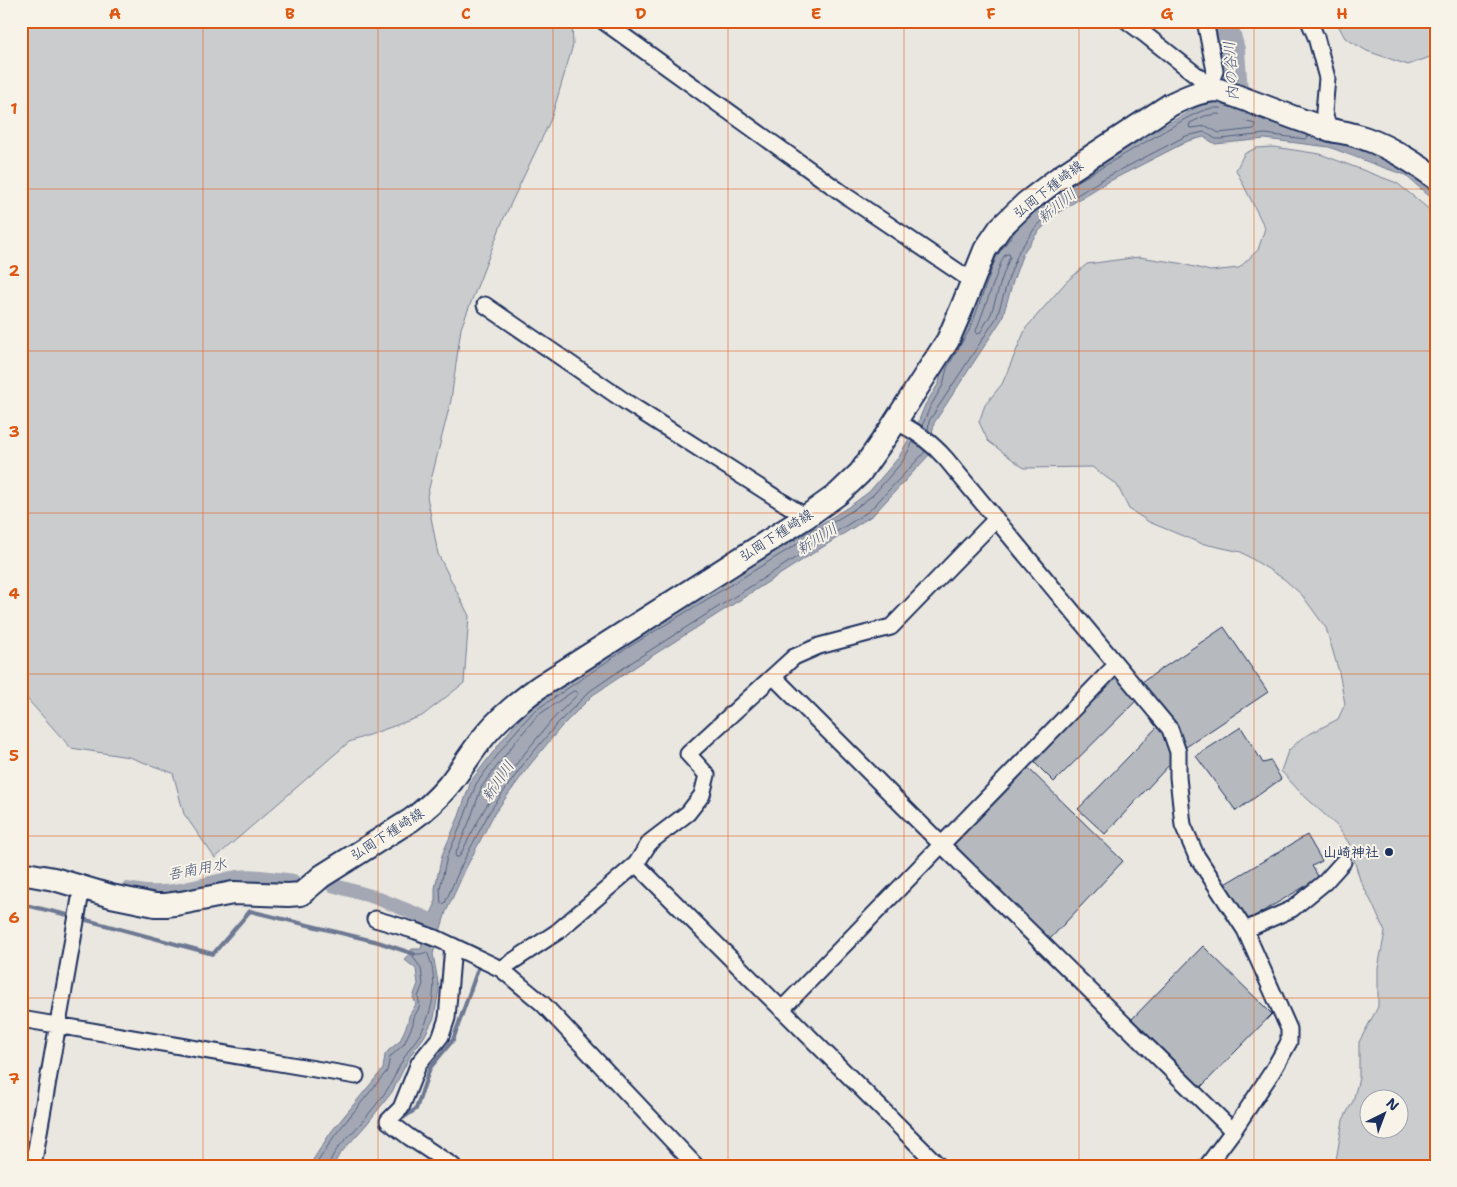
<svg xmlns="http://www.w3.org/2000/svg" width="1457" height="1187" font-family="'Shantell Sans','Klee One',sans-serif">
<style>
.green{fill:#cbcccd;stroke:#737e96;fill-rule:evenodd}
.water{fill:#a3a8b4;stroke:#6d7892}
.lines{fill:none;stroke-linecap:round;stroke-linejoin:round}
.shore{stroke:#515f80;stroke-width:1}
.stream{stroke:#6d7892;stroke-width:4}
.canal{stroke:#a3a8b4;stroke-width:14}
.river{stroke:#a3a8b4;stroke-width:24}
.building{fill:#b6babf;stroke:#1b2f5e}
.street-casing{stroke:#1b2f5e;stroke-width:19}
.secondary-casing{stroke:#1b2f5e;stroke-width:26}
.street{stroke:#f7f3e8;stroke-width:15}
.secondary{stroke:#f7f3e8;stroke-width:22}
.grid{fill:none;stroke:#de5710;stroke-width:1;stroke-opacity:0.55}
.poi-dot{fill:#1b2f5e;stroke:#f7f3e8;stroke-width:2}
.labels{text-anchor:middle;stroke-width:4;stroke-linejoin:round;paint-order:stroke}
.street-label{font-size:14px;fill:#1b2f5e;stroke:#f7f3e8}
.poi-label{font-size:14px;font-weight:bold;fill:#1b2f5e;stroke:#f7f3e8;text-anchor:end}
.water-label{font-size:15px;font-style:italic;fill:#445378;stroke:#f7f3e8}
.neatline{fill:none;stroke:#de5710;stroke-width:2}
.grid-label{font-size:16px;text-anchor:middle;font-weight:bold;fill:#de5710}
</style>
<rect width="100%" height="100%" fill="#eae7e0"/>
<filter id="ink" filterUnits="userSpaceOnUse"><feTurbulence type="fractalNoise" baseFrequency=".02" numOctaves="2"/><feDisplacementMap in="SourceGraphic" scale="10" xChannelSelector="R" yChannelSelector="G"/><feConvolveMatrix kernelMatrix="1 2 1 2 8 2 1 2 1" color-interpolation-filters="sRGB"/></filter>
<g filter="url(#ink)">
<path class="green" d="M21,21H472L474,25L497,21H562L572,25L573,45L551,119L503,220L461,328L451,400L427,496L438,554L469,616L464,683L422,716L349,742L215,858L184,814L173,773L129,757L71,748L21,692Z
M1336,21H1436V58L1430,57L1408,65L1367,51L1345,38Z
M1274,147L1320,154L1397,183L1436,215V1166H1335L1343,1120L1353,1101L1359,1078V1042L1378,1007V968L1385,932L1372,903L1360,880L1349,843L1337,826L1300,792L1281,771L1288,751L1302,738L1338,719L1345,704L1339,672L1326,628L1302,595L1284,579L1241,552L1200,543L1149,522L1129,509L1117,485L1092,467L1024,468L988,441L979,422L985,405L1002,384L1026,328L1066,282L1087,264L1139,257L1179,263L1210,271L1239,268L1258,250L1265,228L1236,170L1244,154L1256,148ZM1370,1100H1400V1130H1370Z"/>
<path class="water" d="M1218,102L1245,109L1380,151L1436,186V202L1405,175L1379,166L1329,147L1265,139L1215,144L1204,137L1188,141L1104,184L1081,198L1059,212L1038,232L1023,253L1014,278L1002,319L934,423L929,455L873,515L641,663L593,695L561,727L529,766L494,814L467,866L446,912L433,954L439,988L434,1018L424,1037L410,1056L392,1092L366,1125L339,1155L333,1166H309L331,1132L383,1069L385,1055L389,1050L400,1041L408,1022L409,1016L416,1004L413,997L418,984L416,969L405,960L412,949H421L426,924L435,905V888L442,855L459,816L471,781L507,734L529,708L621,646L850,506L869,492L899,457L919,420L925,405L939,383L942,367L992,255L1013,225L1070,180L1183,115L1201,105Z"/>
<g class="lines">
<path class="shore" d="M1218,114L1255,124L1256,127L1254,129L1219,133L1206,126L1192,128L1189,127L1190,123L1205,116Z
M1063,190L1185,119C1195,114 1207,107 1219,108C1236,109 1260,119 1276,124
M1006,254H1009L1010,257L1003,275L991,314L980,333L977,334L976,331L1002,260Z
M922,426L930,407L943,385L947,368L971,327L996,257L1016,230
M928,430L929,421L997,317L1009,277L1019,251L1035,228L1056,208L1101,180L1186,136L1204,132L1216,139H1221L1265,134L1305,139L1307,138L1308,136
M913,442L903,461L873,495L853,510L624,650L533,712L511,737L476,784L464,818L447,857L440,888L441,904L445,903L462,864L490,811L525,762L557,724L590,691L638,658L869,511L924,453L925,450
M574,691L577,692V695L552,720L520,759L485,808L459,857H456L455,855L470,820L482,786L516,741L537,716Z
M315,1166L335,1135L387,1071L390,1057L404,1044L413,1024L414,1017L420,1006L418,997L423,984L421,968L413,957L415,954H421L427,952C439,977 434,1011 420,1034C416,1041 409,1048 405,1056C398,1067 394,1079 387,1090C379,1101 370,1113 361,1123C352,1134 330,1152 329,1166"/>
<path class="stream" d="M21,904L72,916
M79,918L213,954L250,911L378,942L414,954
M436,930L484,952L482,957
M400,1120L416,1109L430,1068L453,1040L480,963"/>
<path class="canal" d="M332,885L374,897L434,921
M128,889C168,898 194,886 231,878C251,874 272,878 293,881"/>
<path class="river" d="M1225,21L1233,50L1236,92L1233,116"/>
</g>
<path class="building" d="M1224,627L1268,692L1186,747L1142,682Z
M1116,675L1139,698L1054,782L1031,759Z
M1159,725L1165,734L1170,749V764L1105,834L1078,809Z
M1241,727L1263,763L1271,761L1281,779L1236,811L1196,756Z
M1025,765L1123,861L1050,939L950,842Z
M1307,835L1322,861L1312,866L1319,878L1245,922L1223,885Z
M1203,946L1272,1014L1201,1087L1132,1019Z"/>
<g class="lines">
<g class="street-casing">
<path id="street" d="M603,21L849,198L972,281
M1127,21L1147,36L1199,77L1207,90
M1205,21L1215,71L1207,90
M1309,21L1316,37L1327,78L1324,112L1329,130
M485,305L626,402L806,517
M895,422C914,429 933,444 946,459L1170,729L1178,752V777L1183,825L1196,855L1245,930L1289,1029V1042L1272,1072L1233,1131L1207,1166
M773,676L941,844L1233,1131
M636,864L939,1166
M375,919L416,931L440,940L501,969L543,1004L696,1166
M1245,930L1292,909L1325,882L1343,862
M453,946L447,1018L441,1036L419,1063L401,1108L388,1121L409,1137L453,1166
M501,969L557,932L636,864L650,842L688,813L702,795L707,775L688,754L794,657L819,646L891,627L996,519
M782,1009L1116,665
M21,1019L356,1076
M33,1166L82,887"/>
</g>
<g class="secondary-casing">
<path id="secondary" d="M21,873L54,879L111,896L155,905H166L181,903L233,893L288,895L301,894L322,876L411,820C425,810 437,799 448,786C462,769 473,749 487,733C502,715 520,701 539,687L806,517L838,494L860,473L890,430L948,340L961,310L985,250L1000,228L1026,203L1060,177L1170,105C1186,97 1201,90 1219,90C1255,102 1291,118 1328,129C1336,132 1346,132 1354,135C1384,143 1410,160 1436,178"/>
</g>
<use href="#street" class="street"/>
<use href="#secondary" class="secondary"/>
</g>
</g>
<path class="grid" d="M203,21V1166M378,21V1166M553,21V1166M728,21V1166M904,21V1166M1079,21V1166M1254,21V1166M21,189H1436M21,351H1436M21,513H1436M21,674H1436M21,836H1436M21,998H1436"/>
<circle class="poi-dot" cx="1389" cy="852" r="5"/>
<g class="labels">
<g class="street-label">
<text transform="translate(1048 189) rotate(-38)" y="5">弘岡下種崎線</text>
<text transform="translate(776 535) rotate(-33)" y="5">弘岡下種崎線</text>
<text transform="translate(387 834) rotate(-33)" y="5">弘岡下種崎線</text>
</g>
<g class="poi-label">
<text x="1379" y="857">山崎神社</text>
</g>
<g class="water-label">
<text transform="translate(1231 71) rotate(-94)" y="5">内の谷川</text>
<text transform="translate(1057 206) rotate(-39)" y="5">新川川</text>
<text transform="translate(817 539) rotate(-32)" y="5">新川川</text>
<text transform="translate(498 781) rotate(-56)" y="5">新川川</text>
<text transform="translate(197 869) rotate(-11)" y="5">吾南用水</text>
</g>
</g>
<rect width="1457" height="1187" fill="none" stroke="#f7f3e8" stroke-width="55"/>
<g transform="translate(1384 1114) rotate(42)"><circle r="24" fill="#f7f3e8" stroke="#9fa5b1"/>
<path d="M0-4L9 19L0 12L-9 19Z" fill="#1b2f5e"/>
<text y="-8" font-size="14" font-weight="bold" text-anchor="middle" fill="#1b2f5e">N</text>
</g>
<rect x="28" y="28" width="1402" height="1132" class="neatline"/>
<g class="grid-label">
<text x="115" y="19">A</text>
<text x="290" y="19">B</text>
<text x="466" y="19">C</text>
<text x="641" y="19">D</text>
<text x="816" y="19">E</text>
<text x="991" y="19">F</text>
<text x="1167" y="19">G</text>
<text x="1342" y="19">H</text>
<text x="14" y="114">1</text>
<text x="14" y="276">2</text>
<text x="14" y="437">3</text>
<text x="14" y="599">4</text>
<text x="14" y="761">5</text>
<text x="14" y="923">6</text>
<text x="14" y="1084">7</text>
</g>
</svg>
